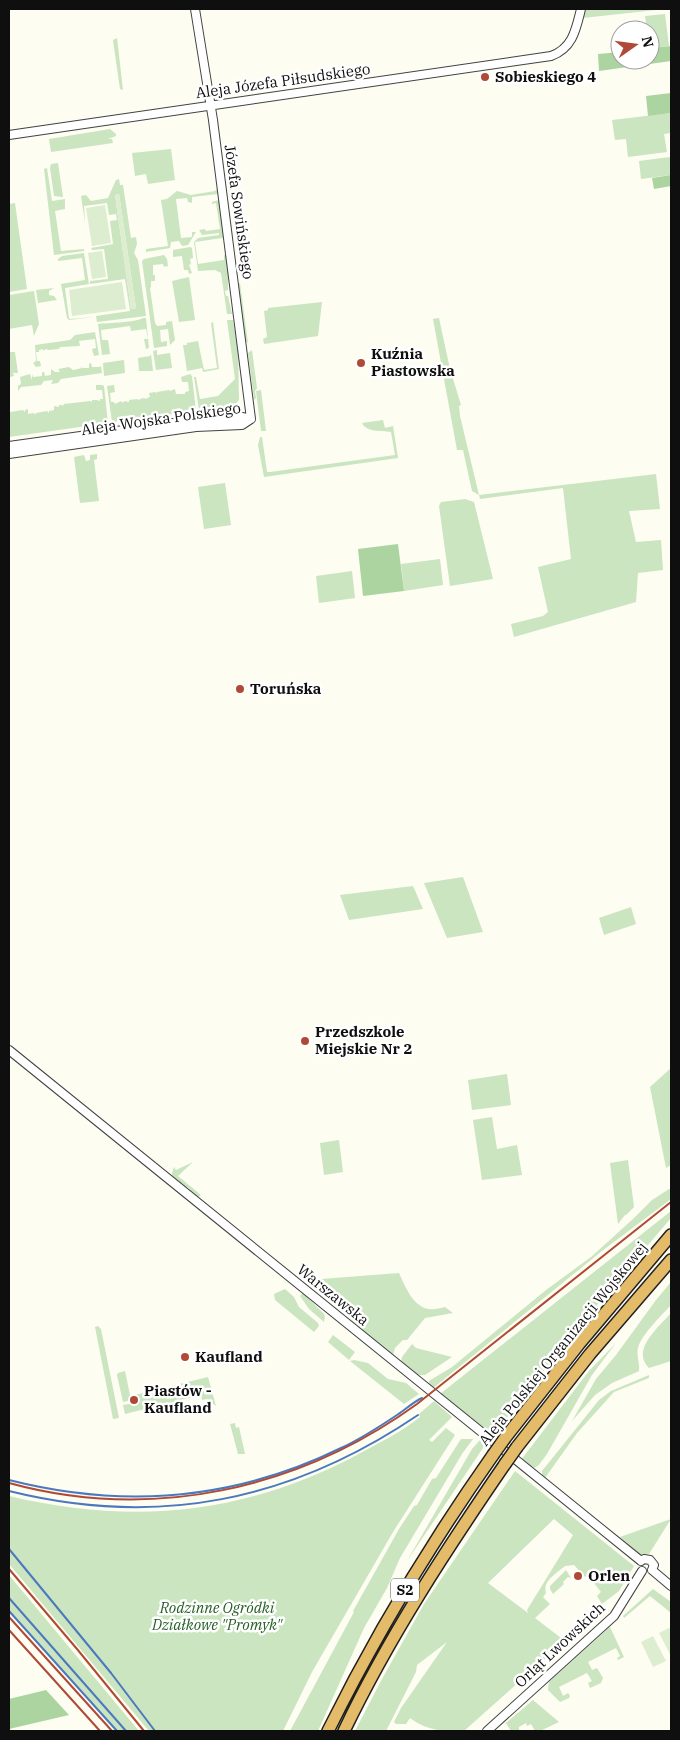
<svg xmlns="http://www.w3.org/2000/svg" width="680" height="1740" font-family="'IBM Plex Serif',serif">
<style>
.green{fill:#cae5bf;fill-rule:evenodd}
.forest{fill:#acd4a0}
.pitch{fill:#ddedcf}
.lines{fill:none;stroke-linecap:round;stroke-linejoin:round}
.stream{stroke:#4b78bf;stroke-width:2}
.minor-casing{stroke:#424242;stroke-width:10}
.highway-casing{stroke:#202020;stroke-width:14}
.minor{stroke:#fff;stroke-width:8}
.highway{stroke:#e4bb69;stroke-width:11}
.rail{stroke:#b04936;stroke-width:2}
.highway-bridge-casing{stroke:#202020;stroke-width:14;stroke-linecap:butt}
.highway-bridge{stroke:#e4bb69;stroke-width:11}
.poi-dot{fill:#b04936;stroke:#fff;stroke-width:2}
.labels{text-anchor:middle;stroke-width:5;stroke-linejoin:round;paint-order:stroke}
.shield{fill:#fff;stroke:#575757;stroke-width:1}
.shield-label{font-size:14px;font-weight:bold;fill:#0f0f0f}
.poi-label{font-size:15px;font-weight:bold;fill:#0f0f0f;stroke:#fff;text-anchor:start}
.street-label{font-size:15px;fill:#0f0f0f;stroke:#fff}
.park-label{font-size:15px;font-style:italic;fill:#266026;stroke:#fff}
</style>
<rect width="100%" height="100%" fill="#fdfdf2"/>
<path class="green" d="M585,9H665L583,18Z
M665,14L669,46L650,48V30H647L645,16Z
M117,38L123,90L120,89L113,40Z
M671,113V133L664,134L667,152L628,157L626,139L615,140L612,120Z
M110,129L116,134V136L108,139H112L113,143L51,152L49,139Z
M171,149L175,180L148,184L146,174L135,176L132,153Z
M670,157L671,175L641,179L639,161Z
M58,163L63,197L54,196L50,168L51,164Z
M47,168L52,201L65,199V209L55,211L61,251L84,249V251L54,255L44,169Z
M119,179L120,185H123L131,238L136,237L137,244L134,253L138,260L146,316L97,322L96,316L130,311L125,279L90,284V281L108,279L104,249L92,250L91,248L113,244L110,221L117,220L116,214L109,215L107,203L84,206L85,223L81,196L86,195L91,201L108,198L116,180ZM119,194L136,308L131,309L115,195Z
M217,183L218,194L192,197V203L188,202L187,198L176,199L181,238L192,237V232H196L188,245L182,246L179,241L171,242L170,248L146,252V249L168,246L161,200L167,199L177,191L191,195L215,191L217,189Z
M219,200L224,239L222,238L195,242L198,264L224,260V255H226L228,272V290L225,291L226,296H228L232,314H227L221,273L215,270L198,271L194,242L198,238L219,235V233L202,235L199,230L205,229L206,231L220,229L216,203L212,204V202Z
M15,203L27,289L9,292V204Z
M190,247L192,248L193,258L190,259L191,264L189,265L192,273L189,274L188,270H184L182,256L173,257V250Z
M84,253L89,284L65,288L69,318L70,319L94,317L69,320L67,318L61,284L85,280L82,258L58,261V259L62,256Z
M164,255L167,259L168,266L164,267L163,264L153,265V275H155V281H151V287L150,288L155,323L157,326L166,325V322L172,321L175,340L170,345L168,329L160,330L161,342L167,341V346L154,348L142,261L144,259Z
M189,277L195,320L179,322L172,281Z
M240,283L248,343L245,340L238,284Z
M54,288L49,291V295L54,296L57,300L38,303L36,290Z
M34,291L39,324L34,336L32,325L9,329V295Z
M322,302L318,336L264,344L263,339L267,337L264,311L268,310V308Z
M143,318H146L149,348L146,349L144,339H148L146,329L131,331L130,326L101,330L102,340H108L110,354L102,355L98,324C107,323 138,322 143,318Z
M439,318L450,369L461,405L459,406L460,416L479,495L656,474L660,509L629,511L636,542L661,540L663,570L638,573L636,602L514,637L511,624L543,616L548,612L538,567L571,559L563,488L480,499L479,495L472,491L463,450H457L433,319Z
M227,320H233L238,349L239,400L231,409L199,410L194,377H196L200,399L218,396L235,379Z
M213,322L219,369L203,372L202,368L187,371L183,345H187V343L198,341L204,370L217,368L211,323Z
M95,332L99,355L94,356L92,349L96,348L95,339L79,341L80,346L60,347L59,349L48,350L46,349L43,351V349L39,350V352H36L37,361H40L41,366L36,367L33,363L36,361L35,345L70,340L75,335Z
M157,350V355L170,353L172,368L156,370L153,351Z
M252,350L257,388L255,391L256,398L254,400L248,353Z
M9,352H15L18,373H13L14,376L10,377Z
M151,354L153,371H139L138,358L150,356Z
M124,360L125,373L104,376L103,363Z
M91,363L92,367H99L101,366L102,373L61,379L58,383L51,384L53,380L44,381L41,385L21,387L18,391V386L21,384L20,377L30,374L32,380V374L33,377L42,376V372H44L45,376L51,375V369L55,372H60L58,369L69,367L73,370L82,368L80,366L83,368H89V364Z
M190,374L192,376L196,411L112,422L107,386L114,385L115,392L110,393L111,402H114L115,404L121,401L123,403L124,401L129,402V400L137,399L139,400L140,399L144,398L146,399L147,398L150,397L149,393L155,392L157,393V392L169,390L170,391L175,389L176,394H185V392L189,391L188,382H182L181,377Z
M96,385H102L104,386L108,423L9,437L10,412L23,410L25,412V410L28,409V414L34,413L35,415L36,413L47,411L49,413V411L54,410V406L59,407V405H62L63,406L64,404L90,401L92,402V400H97L100,401V399H103L102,390H96Z
M261,390L266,431H261L256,391Z
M221,413L232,414L9,442L197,415Z
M383,420L385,428L393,426L398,458L264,477L258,445L260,437H262L267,472H270L395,455L391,432C381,430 367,433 362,423Z
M97,454V459L94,460L99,501L80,503L74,457L84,455L86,461L90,460V455Z
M225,483L231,525L204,529L198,487Z
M465,499L474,502L493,579L450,586L439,506L441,502Z
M440,559L443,585L404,591L401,564Z
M352,571L355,598L319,603L316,576Z
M463,877L483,932L447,938L424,883Z
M413,886L423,909L349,920L340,895Z
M631,907L636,924L604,935L599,918Z
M671,1068V1165L666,1168L650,1087Z
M507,1074L511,1105L472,1110L468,1080Z
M492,1117L497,1149L517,1145L522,1175L482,1180L473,1120Z
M339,1140L343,1172L324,1175L320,1143Z
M628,1160L634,1207L626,1215H625L618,1224L610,1163Z
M193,1162L178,1176L201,1195L197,1198L189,1191L190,1189L187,1187L186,1188L172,1177V1173L174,1167L176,1170Z
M669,1189H671V1199L602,1251L432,1389L429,1386V1381L452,1367L546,1290L591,1257L633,1219L652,1200Z
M671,1211V1218L592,1311L492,1436L440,1394Z
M399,1273C405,1286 413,1307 429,1309C434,1310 440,1308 445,1307L453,1313L425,1318L407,1340H403L395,1348L393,1355L362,1330L350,1318H355L323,1293L321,1279Z
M671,1282V1305C662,1315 641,1335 638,1348C636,1356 640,1363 639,1371L612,1383L595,1395L572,1421L596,1379L616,1355L656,1300Z
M285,1289L294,1297L299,1307L318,1323L319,1326L314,1332L275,1300L274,1294Z
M303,1293L324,1314L325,1317L324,1322L309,1309L300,1296Z
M671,1313V1361L649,1368C630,1350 660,1326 671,1313Z
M98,1326L101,1329L119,1418L113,1419L95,1327Z
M333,1335L355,1352L349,1360L328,1342Z
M616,1343L592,1375L547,1454L538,1466L534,1468L521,1460L589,1371Z
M412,1344L416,1348L452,1357L425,1375H417L401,1362L402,1357Z
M354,1360L368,1363L388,1379L406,1383L419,1394L404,1404L350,1361Z
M125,1371L131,1400L123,1402L117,1375L118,1373Z
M649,1375V1378L614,1392L577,1433L545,1478L542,1475V1471L599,1400L611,1391Z
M208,1377L216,1406L207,1399L202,1400L201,1395L125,1414L123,1405L136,1403L135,1397L131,1396Z
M434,1401L452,1417L429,1440L432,1442L446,1428L455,1435L393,1532L312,1672L283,1731H149L9,1564V1496C132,1525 242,1515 355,1456C377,1444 400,1433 420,1417L419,1414Z
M235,1423L236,1428L239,1427L245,1454H238L230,1424Z
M461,1439H473L462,1454L400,1558L387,1588L364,1628L318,1731H290L354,1612L353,1611L399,1529L414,1506L417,1505L432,1479L436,1478Z
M480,1440L485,1445L407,1561L472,1449Z
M515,1471L634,1566L619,1591L602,1604L597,1596L601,1592L594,1583L598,1579L593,1574L589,1577L587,1575L585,1577L574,1565L565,1566C557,1573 542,1581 546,1593L543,1597L550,1604L535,1618L565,1641L464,1731C443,1731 427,1731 410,1718L406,1724H396L394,1722L401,1708L447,1642L417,1665L416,1672L386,1731H355L382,1679L424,1604ZM554,1519L573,1535L527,1610L528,1613L488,1583Z
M671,1519L649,1554H639L620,1537Z
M566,1570L571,1578L568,1577L563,1582L564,1584L553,1594L550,1589V1586Z
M9,1575L139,1731H117L9,1611Z
M653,1589L671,1602V1613L650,1596L624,1618L623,1616Z
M610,1627L624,1657L618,1660L617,1658L620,1656L616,1648L588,1662L592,1670L597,1668L603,1678L601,1683L590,1688L588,1683L592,1681L587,1673L559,1687L563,1696L568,1693L570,1696L569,1698L560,1702L548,1690L549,1682Z
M533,1700L559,1722L540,1731H535L531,1724L527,1726L526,1723L519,1727V1730L511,1731L506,1723Z"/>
<path class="forest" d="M671,46V61L599,71L598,54L620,52V60H650V48Z
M671,93V113L648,116L646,96Z
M671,175V186L654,189L652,178Z
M398,544L404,591L363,596L358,549Z
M46,1690L69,1715L9,1729V1699Z"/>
<path class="pitch" d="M119,194L136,308L131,309L115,195Z
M105,205L111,243L92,246L86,208Z
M102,251L106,277L92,279L88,253Z
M122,282L126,309L72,316L69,290Z
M671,1627V1656L659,1633Z
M653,1636L666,1661L653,1667L641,1642Z"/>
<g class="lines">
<path class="stream" d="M9,1480C123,1509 235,1500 341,1448C361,1439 379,1427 397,1415C405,1410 413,1402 422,1398
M9,1491C158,1528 291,1501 418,1415
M9,1549L111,1673L155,1731
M9,1598L126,1731
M9,1611L117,1731"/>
<g class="minor-casing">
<path id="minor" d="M195,9L213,120L251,419
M9,135L551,56C573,48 576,29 581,9
M9,446L202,419L242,417L251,419
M9,454L196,427L242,425L251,419
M9,1050L641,1561
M641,1561L644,1559L650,1560L654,1565L652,1570
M652,1570L671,1586
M487,1731L614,1616L642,1571"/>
</g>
<g class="highway-casing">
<path id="highway" d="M505,1438L579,1344L671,1235
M517,1447L590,1354L671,1260
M328,1731C376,1634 431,1543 493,1455
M344,1731C389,1637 446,1550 505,1464"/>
</g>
<use href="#minor" class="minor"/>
<use href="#highway" class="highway"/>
<path class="rail" d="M9,1483C151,1522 298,1490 417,1404L671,1202
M9,1569L77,1649L144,1731
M9,1617L112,1731
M9,1630L100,1731"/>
<g class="highway-bridge-casing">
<path id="highway-bridge" d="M493,1455L505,1438
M505,1464L517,1447"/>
</g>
<use href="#highway-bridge" class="highway-bridge"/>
</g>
<g class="poi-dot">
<circle cx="485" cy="77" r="5"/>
<circle cx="361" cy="363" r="5"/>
<circle cx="240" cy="689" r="5"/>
<circle cx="305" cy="1041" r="5"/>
<circle cx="185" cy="1357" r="5"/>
<circle cx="134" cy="1400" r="5"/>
<circle cx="578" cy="1576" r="5"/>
</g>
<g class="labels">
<rect class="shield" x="391" y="1578.5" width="28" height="23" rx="4"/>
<g class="shield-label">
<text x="405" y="1595">S2</text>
</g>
<g class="poi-label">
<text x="495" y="82">Sobieskiego 4</text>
<text x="371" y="359">Kuźnia<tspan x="371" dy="17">Piastowska</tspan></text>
<text x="250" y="694">Toruńska</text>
<text x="315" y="1037">Przedszkole<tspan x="315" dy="17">Miejskie Nr 2</tspan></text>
<text x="195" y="1362">Kaufland</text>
<text x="144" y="1396">Piastów -<tspan x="144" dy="17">Kaufland</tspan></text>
<text x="588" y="1581">Orlen</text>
</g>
<g class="street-label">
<text transform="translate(283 81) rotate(-8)" y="5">Aleja Józefa Piłsudskiego</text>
<text transform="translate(239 212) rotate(82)" y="5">Józefa Sowińskiego</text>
<text transform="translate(161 419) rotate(-8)" y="5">Aleja Wojska Polskiego</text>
<text transform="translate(333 1295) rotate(39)" y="5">Warszawska</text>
<text transform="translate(563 1344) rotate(-51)" y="5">Aleja Polskiej Organizacji Wojskowej</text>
<text transform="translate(560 1645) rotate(-43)" y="5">Orląt Lwowskich</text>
</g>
<g class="park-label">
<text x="217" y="1613">Rodzinne Ogródki<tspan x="217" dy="17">Działkowe "Promyk"</tspan></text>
</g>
</g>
<rect width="680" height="1740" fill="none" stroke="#0f0f0f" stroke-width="20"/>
<g transform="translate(635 45) rotate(76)"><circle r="24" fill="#ffffff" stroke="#9f9f9f"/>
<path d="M0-4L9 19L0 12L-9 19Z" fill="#b04936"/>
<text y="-8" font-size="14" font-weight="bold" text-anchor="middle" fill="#0f0f0f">N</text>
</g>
</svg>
